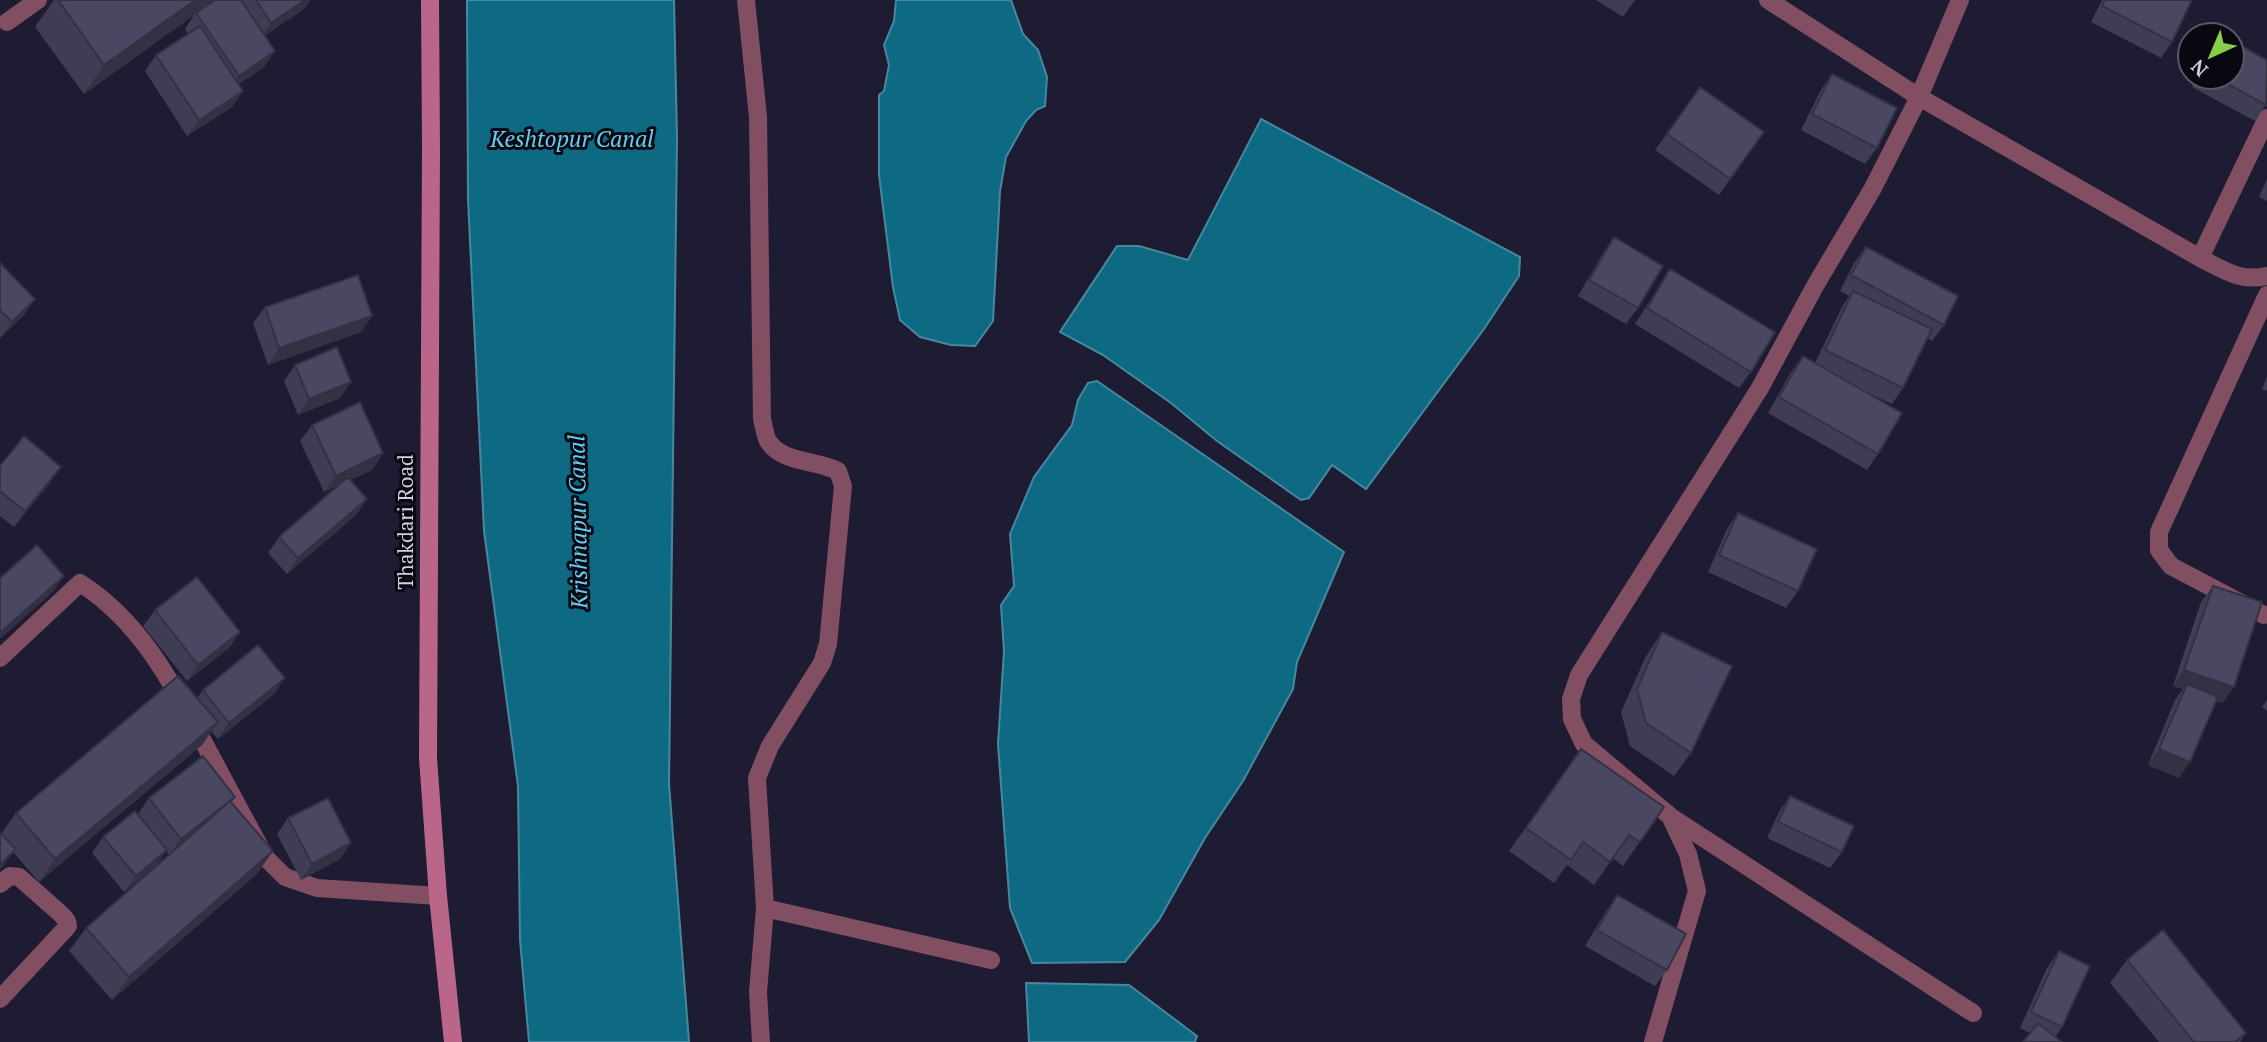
<svg xmlns="http://www.w3.org/2000/svg" width="2267" height="1042" font-family="'PT Serif',serif">
<style>
.water{fill:#0e6983;stroke:#48889f;stroke-width:2}
.lines{fill:none;stroke-linecap:round;stroke-linejoin:round}
.street{stroke:#824e62;stroke-width:18}
.secondary{stroke:#ba6689;stroke-width:18}
.wall{fill:#3f3d53}
.shaded-wall{fill:#333244}
.building{fill:#494761;stroke:#333244;stroke-width:2}
.labels{text-anchor:middle;stroke-width:6;stroke-linejoin:round;paint-order:stroke}
.street-label{font-size:21px;fill:#d0d0e0;stroke:#090811}
.water-label{font-size:23px;font-style:italic;fill:#63cef3;stroke:#090811}
</style>
<rect width="100%" height="100%" fill="#1e1c32"/>
<path class="water" d="M467,0H674L677,138L669,784L689,1042H529L520,940L518,786L484,531L468,199Z
M896,0H1011L1023,34L1038,50L1047,77L1045,106L1036,110L1026,121L1006,157L1000,191L993,321L975,346L951,345L920,337L900,320L893,287L879,175V95L884,91L889,65L884,45L894,21Z
M1261,119L1520,257L1519,276L1484,329L1366,489L1332,465L1309,498L1301,500L1217,441L1171,403L1103,355L1060,332L1117,246H1139L1188,260Z
M1097,381L1344,552L1297,662L1293,689L1243,781L1205,838L1159,920L1125,962L1032,963L1010,908L998,744L1004,651L1001,605L1014,586L1010,534L1034,477L1072,425L1078,400L1088,383Z
M1026,983L1129,985L1197,1036L1195,1042H1029Z"/>
<g class="lines">
<path class="street" d="M746,0L758,117L762,419C764,426 765,436 768,441C781,463 817,460 838,471L843,486L828,644L822,663L770,746L757,778L765,908L758,992L761,1042
M1768,0L1919,97L2200,258C2224,270 2240,282 2267,276
M7,22L38,0
M2200,258L2267,118
M2264,615L2171,566L2159,550V532L2267,295
M0,658L80,583C140,621 172,683 204,743C225,782 245,820 266,858L285,877L317,888L438,896
M1671,817L1973,1013
M0,884L10,876L19,877L62,915L67,921L68,926L0,999
M765,908L991,960
M1653,1042L1697,891L1688,854L1670,816L1584,744L1572,719L1571,699L1579,675L1760,388L1815,286L1873,188L1919,97L1960,0"/>
<path class="secondary" d="M430,0L431,149L428,758L438,896L453,1042"/>
</g>
<path class="wall" d="M54,0H310L304,9L265,35L264,67L239,84L232,107L187,136L145,71L156,55L188,34L185,29L194,15L84,94L35,27Z
M1596,0H1635L1623,17Z
M2102,0H2192L2172,42L2161,58L2091,22Z
M1832,74L1877,148L1865,164L1801,130L1821,90Z
M2197,77H2232L2267,103L2255,121L2192,87Z
M1700,87L1764,132L1719,195L1655,150Z
M2267,179V201L2259,197Z
M1614,237L1638,308L1626,324L1578,296L1603,253Z
M1866,247L1944,325L1932,341L1927,338L1903,388L1892,404L1859,389L1878,454L1867,470L1768,413L1791,372L1803,356L1815,363L1842,307L1849,296L1840,291L1854,263Z
M0,263L24,315L0,338Z
M1670,269L1751,372L1739,388L1635,324Z
M265,307L372,316L361,332L268,365L253,323Z
M295,365L340,398L298,415L284,381Z
M2267,376V391L2262,389Z
M312,425L383,453L372,470L351,480L367,499L356,515L287,574L268,553L279,537L339,485L324,492L300,441Z
M0,466L50,483L14,527L0,516Z
M1738,513L1798,591L1786,608L1708,572L1727,529Z
M2213,586L2223,703L2216,701L2179,778L2148,765L2175,700L2183,689L2173,686L2201,602Z
M155,610L240,632L229,648L187,681L143,626Z
M1662,632L1691,753L1674,776L1630,746L1621,712L1646,656Z
M203,690L274,694L218,739L211,731L202,745L39,882L13,852L0,869V833L1,834L16,813L197,698Z
M2267,700V711L2262,707Z
M1581,749L1664,807L1623,866L1613,858L1594,885L1567,865L1554,883L1509,851Z
M1790,796L1842,852L1830,868L1767,838L1779,812Z
M235,797L231,803L257,874L112,1000L69,951L86,928L169,855L166,851L156,866L124,892L92,853L103,837L138,814L149,798Z
M288,818L351,843L340,859L301,880L277,834Z
M1617,895L1667,970L1655,986L1585,946L1606,911Z
M2059,951L2062,1027L2055,1037L2030,1033L2020,1028L2047,968Z
M2127,960L2246,1033L2240,1042H2159L2110,983Z"/>
<path class="shaded-wall" d="M195,0H215L196,13L194,15L84,94L104,65Z
M305,0H310L304,9L260,39L271,23Z
M275,51L264,67L228,92L239,76Z
M243,91L232,107L187,136L199,120Z
M35,299L24,315L0,338L12,322Z
M372,316L361,332L268,365L279,348Z
M351,382L340,398L298,415L309,399Z
M383,453L372,470L324,492L336,476Z
M61,467L50,483L14,527L25,511Z
M367,499L356,515L287,574L298,558Z
M64,576L53,592L0,639V633Z
M240,632L229,648L187,681L198,665Z
M2184,670L2234,687L2223,703L2184,690L2187,684L2183,689L2173,686Z
M285,678L274,694L218,739L229,723Z
M218,722L202,745L39,882L55,859Z
M2159,749L2190,762L2179,778L2148,765Z
M235,797L224,813L169,855L181,839Z
M351,843L340,859L301,880L312,864Z
M16,849L4,865L0,869V865Z
M167,850L156,866L124,892L136,876Z
M273,851L257,874L112,1000L129,977Z"/>
<path class="building" d="M58,0H195L104,65Z
M215,0H241L275,51L239,76L196,13Z
M256,0H305L271,23Z
M2105,0H2192L2172,42L2102,6Z
M200,26L243,91L199,120L156,55Z
M2232,41L2267,60L2266,105L2215,77H2232Z
M1832,74L1897,108L1877,148L1812,114Z
M1700,87L1764,132L1730,179L1667,134Z
M1614,237L1663,266L1638,308L1589,280Z
M1866,247L1958,296L1944,325L1851,275Z
M0,263L35,299L12,322L0,310Z
M1670,269L1775,332L1751,372L1647,308Z
M358,275L372,316L279,348L265,307Z
M1853,291L1932,329L1903,388L1825,350Z
M337,347L351,382L309,399L295,365Z
M1803,356L1902,413L1878,454L1779,397Z
M360,402L383,453L336,476L312,425Z
M24,436L61,467L25,511L0,491V466Z
M348,477L367,499L298,558L279,537Z
M1738,513L1817,549L1798,591L1719,555Z
M37,545L64,576L0,633V578Z
M197,577L240,632L198,665L155,610Z
M2213,586L2262,602L2234,687L2184,670Z
M1662,632L1732,666L1691,753L1646,723L1637,689Z
M258,645L285,678L229,723L203,690Z
M178,676L218,722L55,859L16,813Z
M2187,684L2218,697L2190,762L2159,749Z
M1581,749L1664,807L1640,842L1629,835L1610,862L1583,842L1571,860L1526,828Z
M203,756L235,797L181,839L149,798Z
M1790,796L1854,826L1842,852L1778,822Z
M328,798L351,843L312,864L288,818Z
M230,801L273,851L129,977L86,928Z
M135,811L167,850L136,876L103,837Z
M0,833L16,849L0,865Z
M1617,895L1686,934L1667,970L1597,930Z
M2163,930L2246,1033L2235,1042H2194L2127,960Z
M2059,951L2090,966L2062,1027L2031,1012Z
M2038,1023L2062,1042H2023Z"/>
<g class="labels">
<g class="street-label">
<text transform="translate(406 522) rotate(-90)" y="7">Thakdari Road</text>
</g>
<g class="water-label">
<text x="572" y="147">Keshtopur Canal</text>
<text transform="translate(578 522) rotate(-91)" y="8">Krishnapur Canal</text>
</g>
</g>
<g transform="translate(2211 56) rotate(224)"><circle r="33" fill="#090811" stroke="#595864" stroke-width="2"/>
<path d="M0-5L12 26L0 18L-12 26Z" fill="#8ace47"/>
<text y="-10" font-size="19" font-weight="bold" text-anchor="middle" fill="#d0d0e0">N</text>
</g>
</svg>
